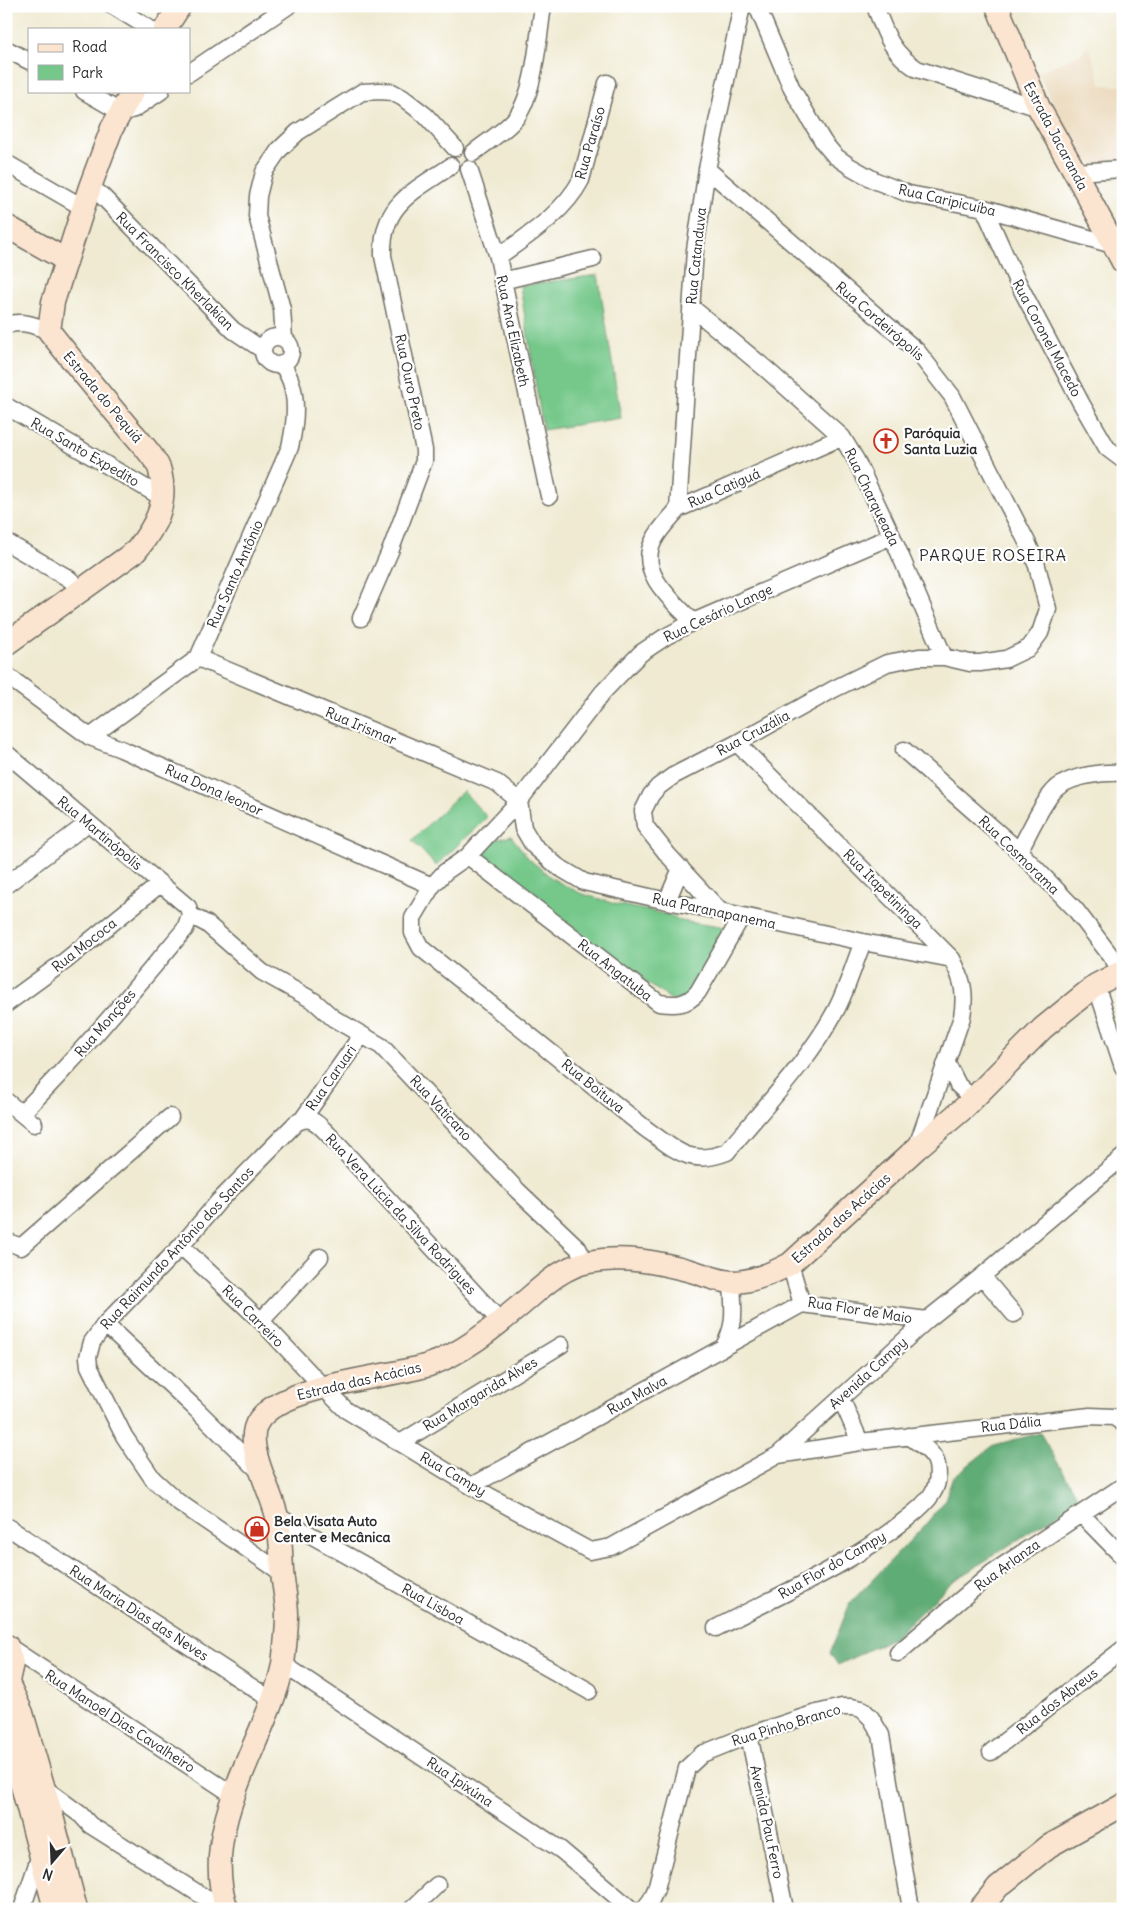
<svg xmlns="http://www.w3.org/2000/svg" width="1129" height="1915" font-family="Delius,sans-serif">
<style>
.built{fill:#ead8ba}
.green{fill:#75c88a;stroke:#507a5a}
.forest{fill:#60ac76;stroke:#466c50}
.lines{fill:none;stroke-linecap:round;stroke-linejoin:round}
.street-casing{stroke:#706e65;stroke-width:19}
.secondary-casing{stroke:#706e65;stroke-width:25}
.street{stroke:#fff;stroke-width:16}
.secondary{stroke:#fce5d0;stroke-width:22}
.labels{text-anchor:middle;stroke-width:4.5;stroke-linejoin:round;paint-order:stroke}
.street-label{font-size:14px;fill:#2b2b2b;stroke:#fff}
.poi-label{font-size:14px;font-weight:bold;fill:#2b2b2b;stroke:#fff;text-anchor:start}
.quarter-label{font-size:16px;letter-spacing:1px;fill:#2b2b2b;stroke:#fff}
</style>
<rect width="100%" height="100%" fill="#fff"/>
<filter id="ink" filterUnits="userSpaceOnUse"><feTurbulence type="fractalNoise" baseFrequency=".02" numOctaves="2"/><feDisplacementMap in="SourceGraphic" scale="10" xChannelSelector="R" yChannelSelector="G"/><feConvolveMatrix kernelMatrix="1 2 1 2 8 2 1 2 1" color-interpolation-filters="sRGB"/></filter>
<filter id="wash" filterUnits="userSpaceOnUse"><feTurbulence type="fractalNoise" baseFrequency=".0096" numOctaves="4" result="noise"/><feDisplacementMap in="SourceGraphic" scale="20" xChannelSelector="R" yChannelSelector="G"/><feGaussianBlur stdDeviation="1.12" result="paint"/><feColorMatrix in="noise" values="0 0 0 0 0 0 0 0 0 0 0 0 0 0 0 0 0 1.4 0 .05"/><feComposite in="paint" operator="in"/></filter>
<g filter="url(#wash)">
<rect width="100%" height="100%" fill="#efead1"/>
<path class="built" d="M1089,47L1102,85L1123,86V160L1111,164H1095L1085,161L1075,154L1038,72L1078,55Z"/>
<path class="green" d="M598,275L621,418L543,430L520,286Z
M463,791L487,817L436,866L412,840Z
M511,836L529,859L553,879L580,893L615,904L670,915L681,921L727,928L706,966L684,999L672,1000L616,962L484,857L491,841Z"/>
<path class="forest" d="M1040,1433L1080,1500L952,1582L895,1637L838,1665L830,1653L850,1603L925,1525L944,1502L953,1477L994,1445Z"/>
</g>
<g filter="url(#ink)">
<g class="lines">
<g class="street-casing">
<path id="street" d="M113,6L150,29
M757,6L792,89L812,123L824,143L835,156L851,167L876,181L909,194L984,208L1113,245
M875,6C886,35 891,52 917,69L1039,108
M6,49L29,61
M189,73L288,6
M84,91L122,113L134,109L161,91
M473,153C486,142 504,132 515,119C535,95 538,37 543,6
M6,163L84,208
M469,169L498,257L549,496
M707,169L917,351L952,396L1028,544L1037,566L1048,609L1040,633L1029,648L1006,659L980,663H970L944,657H919L887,663L834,689L737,743L673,776L658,787L651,795L643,811L645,826L668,855L720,911
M1075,172L1123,169
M90,187L101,195L233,330L263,350
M984,208L1015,277L1081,403L1107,448L1123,460
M498,257C527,236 564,213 581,180L607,83
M502,281L593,259
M691,307L766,369L842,437L856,460L892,536L944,657
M6,325C22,320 34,325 49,331
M263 351a14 14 0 1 1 28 0a14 14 0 1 1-28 0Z
M284,339L282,309L257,216L258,196L264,172L279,150L298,132L362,92L380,91L392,92L403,98L425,115L455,148
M6,406L163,498
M678,509L695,250L707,169L742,6
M6,542L68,578L82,590
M361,618L391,549L424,461V450L383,256C381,204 413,192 451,166
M693,622C673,601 636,572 654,540C660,528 670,519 678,509L842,437
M198,658L497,783L519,801
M6,675L90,737L121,749L432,886
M90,737L198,658L290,447C295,426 298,403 291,382C289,376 285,370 283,364
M737,743L952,959C963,980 966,993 962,1017L917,1146
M904,750L1019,851L1075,909L1123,972
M6,753L188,907L190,915L185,929C132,992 80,1055 22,1113
M519,801L523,828L533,845L557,866L584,882L667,901L720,911L863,942L952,959
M1019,851C1028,835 1044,798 1058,787C1074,775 1103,772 1123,773
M468,856L659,1003C675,1005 686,1006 698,992L742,916
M6,885L88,823
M667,901L681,868
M190,915L207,924L262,972L314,1001L333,1018L381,1046L518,1191L578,1248L585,1262
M863,942C854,964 847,989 836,1010C808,1062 764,1107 727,1152C689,1167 675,1149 646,1129L421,948L413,933V918L432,886L445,872L468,856L519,801L603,692L629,665L641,653L665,637L693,622L892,536
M1096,985L1123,1067
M6,1004L65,961L160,884
M947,1063L958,1085L973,1099
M6,1101L34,1124
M302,1120L361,1036
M6,1241L21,1247L170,1117
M181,1246L261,1321L323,1387L346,1410L471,1486L590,1551L611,1547L778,1455L927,1320L982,1276L1123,1157
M790,1264L802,1304L927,1320
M982,1276L1014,1314
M261,1321L320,1257
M105,1324L194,1407L261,1473
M723,1348C737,1323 733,1310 732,1282
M841,1398L860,1442
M400,1443L561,1345
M778,1455L860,1442L1090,1416L1114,1417L1123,1423
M471,1486L802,1304
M1081,1514L1123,1557
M277,1516L589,1691
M6,1526L273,1701
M282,1573L177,1501L153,1479L124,1436L89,1366L88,1357L92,1342L105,1324L181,1246L219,1201L296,1123C311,1114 318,1124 328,1134L501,1322
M716,1628C779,1595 848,1566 904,1521C914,1513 925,1505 932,1494C937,1486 939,1475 937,1465C935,1452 918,1443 909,1436
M6,1645L235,1796
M898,1653L992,1573L1123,1486
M283,1664L561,1850L631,1909
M749,1735L785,1909
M991,1752L1123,1649
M43,1787L81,1815L90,1825L223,1909
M22,1909L41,1852
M412,1909L437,1885
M644,1909L651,1900L656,1889L687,1768L702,1754L749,1735L813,1714L842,1707H852L862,1709L871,1718L881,1735L911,1909"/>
</g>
<g class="secondary-casing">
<path id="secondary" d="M997,6L1039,108L1075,172L1123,262
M165,29L180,6
M6,226L66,260
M6,644L136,551C156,526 168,504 160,471C158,460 134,435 126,425C100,394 74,363 49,331L53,302L90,187L112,128L133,91
M7,1646L12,1663L8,1681
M6,1679L22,1713L53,1820L76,1909
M6,1726L55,1909
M227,1909C205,1850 237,1785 260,1731C269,1709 279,1687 283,1664C285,1648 287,1631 287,1615C287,1600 283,1586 282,1571C281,1553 281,1535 277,1517C272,1493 248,1452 255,1428C268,1385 389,1378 429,1365C461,1354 491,1330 516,1309C538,1291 560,1267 589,1262C623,1255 658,1262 691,1271C705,1275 719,1282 733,1282C753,1282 773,1273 790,1264L917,1148L964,1108L1043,1028L1096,985L1123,971
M980,1909L998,1887L1049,1846L1123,1805"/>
</g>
<use href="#street" class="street"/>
<use href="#secondary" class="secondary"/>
</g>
</g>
<defs>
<g id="church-ring" transform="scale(1.25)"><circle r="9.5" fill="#fff" stroke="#c8321e" stroke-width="1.5"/><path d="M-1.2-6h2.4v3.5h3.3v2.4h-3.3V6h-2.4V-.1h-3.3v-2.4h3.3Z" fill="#c8321e"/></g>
<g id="shop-ring" transform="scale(1.25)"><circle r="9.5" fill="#fff" stroke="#c8321e" stroke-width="1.5"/><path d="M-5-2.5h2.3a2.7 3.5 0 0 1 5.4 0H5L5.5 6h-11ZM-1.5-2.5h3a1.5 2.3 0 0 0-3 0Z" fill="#c8321e"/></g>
</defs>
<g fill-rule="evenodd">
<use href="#church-ring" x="886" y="441"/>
<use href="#shop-ring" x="257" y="1529"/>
</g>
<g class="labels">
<g class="street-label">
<text transform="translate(1056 136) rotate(62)" y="5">Estrada Jacaranda</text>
<text transform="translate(590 143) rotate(-74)" y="5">Rua Paraíso</text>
<text transform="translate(947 200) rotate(13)" y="5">Rua Caripicuíba</text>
<text transform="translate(696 256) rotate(-84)" y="5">Rua Catanduva</text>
<text transform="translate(175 271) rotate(45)" y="5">Rua Francisco Kherlakian</text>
<text transform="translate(880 321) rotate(41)" y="5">Rua Cordeirópolis</text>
<text transform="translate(513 331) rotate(78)" y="5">Rua Ana Elizabeth</text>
<text transform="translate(1047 338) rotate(62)" y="5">Rua Coronel Macedo</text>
<text transform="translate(410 382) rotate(78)" y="5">Rua Ouro Preto</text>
<text transform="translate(103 397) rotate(50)" y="5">Estrada do Pequiá</text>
<text transform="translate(85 452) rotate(30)" y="5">Rua Santo Expedito</text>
<text transform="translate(724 488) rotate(-24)" y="5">Rua Catiguá</text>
<text transform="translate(872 497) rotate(64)" y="5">Rua Charqueada</text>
<text transform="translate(235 574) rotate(-66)" y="5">Rua Santo Antônio</text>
<text transform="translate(718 613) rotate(-25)" y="5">Rua Cesário Lange</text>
<text transform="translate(361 726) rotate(23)" y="5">Rua Irismar</text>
<text transform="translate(753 733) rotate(-28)" y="5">Rua Cruzália</text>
<text transform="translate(214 790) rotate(24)" y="5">Rua Dona leonor</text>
<text transform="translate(100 833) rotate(40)" y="5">Rua Martinópolis</text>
<text transform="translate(1019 855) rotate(44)" y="5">Rua Cosmorama</text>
<text transform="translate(883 889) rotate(45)" y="5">Rua Itapetininga</text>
<text transform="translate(714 911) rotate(12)" y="5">Rua Paranapanema</text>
<text transform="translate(84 945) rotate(-38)" y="5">Rua Mococa</text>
<text transform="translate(615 970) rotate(38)" y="5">Rua Angatuba</text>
<text transform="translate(105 1023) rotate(-49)" y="5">Rua Monções</text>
<text transform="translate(331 1078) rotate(-55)" y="5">Rua Caruari</text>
<text transform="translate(593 1086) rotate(39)" y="5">Rua Boituva</text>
<text transform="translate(441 1108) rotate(47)" y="5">Rua Vaticano</text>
<text transform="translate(401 1214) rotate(47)" y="5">Rua Vera Lúcia da Silva Rodrigues</text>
<text transform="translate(841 1218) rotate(-42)" y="5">Estrada das Acácias</text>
<text transform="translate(177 1248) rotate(-47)" y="5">Rua Raimundo Antônio dos Santos</text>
<text transform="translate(860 1310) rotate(9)" y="5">Rua Flor de Maio</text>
<text transform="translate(253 1316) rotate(45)" y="5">Rua Carreiro</text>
<text transform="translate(868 1373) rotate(-42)" y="5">Avenida Campy</text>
<text transform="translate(359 1381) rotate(-13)" y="5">Estrada das Acácias</text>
<text transform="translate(480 1394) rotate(-31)" y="5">Rua Margarida Alves</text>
<text transform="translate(637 1395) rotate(-29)" y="5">Rua Malva</text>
<text transform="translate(1011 1424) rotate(-6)" y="5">Rua Dália</text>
<text transform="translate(453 1474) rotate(30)" y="5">Rua Campy</text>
<text transform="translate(832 1565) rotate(-30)" y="5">Rua Flor do Campy</text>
<text transform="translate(1007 1565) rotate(-36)" y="5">Rua Arlanza</text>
<text transform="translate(433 1604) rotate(29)" y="5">Rua Lisboa</text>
<text transform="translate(139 1613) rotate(33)" y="5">Rua Maria Dias das Neves</text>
<text transform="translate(1057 1701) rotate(-38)" y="5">Rua dos Abreus</text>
<text transform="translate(120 1721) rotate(33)" y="5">Rua Manoel Dias Cavalheiro</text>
<text transform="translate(786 1725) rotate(-17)" y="5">Rua Pinho Branco</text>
<text transform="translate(460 1782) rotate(34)" y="5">Rua Ipixúna</text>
<text transform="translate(767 1822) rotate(78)" y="5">Avenida Pau Ferro</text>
</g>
<g class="poi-label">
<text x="904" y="438">Paróquia<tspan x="904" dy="16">Santa Luzia</tspan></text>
<text x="274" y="1526">Bela Visata Auto<tspan x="274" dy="16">Center e Mecânica</tspan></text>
</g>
<g class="quarter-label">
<text x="993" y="561">PARQUE ROSEIRA</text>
</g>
</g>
<rect width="1129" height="1915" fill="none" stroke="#fff" stroke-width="25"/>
<rect x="28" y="28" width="162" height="65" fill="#ffffff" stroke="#aaaaaa"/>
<rect x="38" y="44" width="25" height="8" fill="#fce5d0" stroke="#aaaaaa"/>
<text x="72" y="52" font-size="15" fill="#2b2b2b">Road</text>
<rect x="38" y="65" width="25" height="15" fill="#75c88a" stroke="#aaaaaa"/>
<text x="72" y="78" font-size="15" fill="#2b2b2b">Park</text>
<g transform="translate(52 1862) rotate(199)" stroke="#ffffff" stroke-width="4" paint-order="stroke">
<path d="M0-4L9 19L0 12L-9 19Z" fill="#2b2b2b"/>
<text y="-8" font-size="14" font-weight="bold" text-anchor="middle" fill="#2b2b2b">N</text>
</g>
</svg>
